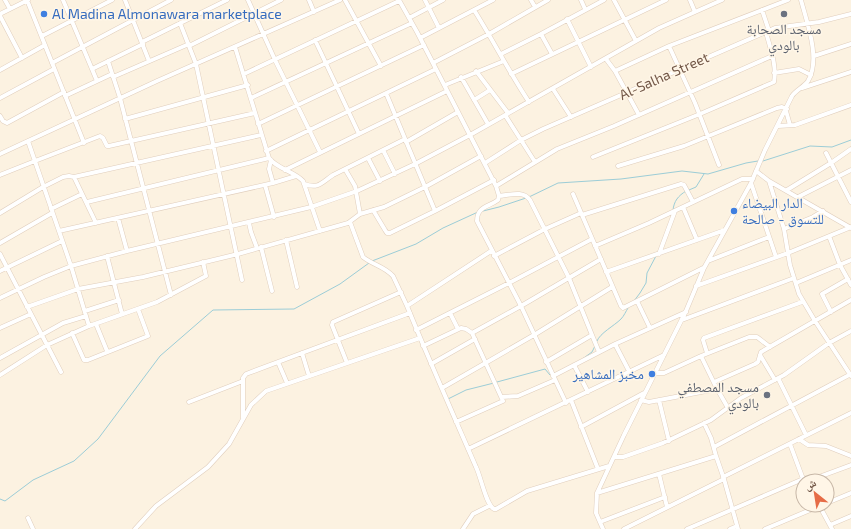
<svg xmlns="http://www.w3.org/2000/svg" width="851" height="529" font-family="'Exo 2','Noto Naskh Arabic',sans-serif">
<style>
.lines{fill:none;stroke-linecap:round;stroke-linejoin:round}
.stream{stroke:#9ccdd7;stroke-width:1}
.minor-casing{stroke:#e0cebd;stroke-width:5}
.minor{stroke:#fff;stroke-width:4}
.shop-dot{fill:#3f7fe0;stroke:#fff6e7;stroke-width:1.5}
.worship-dot{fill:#6b7280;stroke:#fff6e7;stroke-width:1.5}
.labels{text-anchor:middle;stroke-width:3;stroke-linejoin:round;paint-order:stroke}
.shop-label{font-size:14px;fill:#366cbe;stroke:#fff6e7;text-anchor:start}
.worship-label{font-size:14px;fill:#5b616d;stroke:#fff6e7}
.street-label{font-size:14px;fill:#735848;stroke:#fff6e7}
</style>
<rect width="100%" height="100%" fill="#fcf2e1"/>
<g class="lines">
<path class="stream" d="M763,161L810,146L832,147L851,140
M689,190L696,187L704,174
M529,197L558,183L621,179L682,171L708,174L746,163L758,161
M673,210C674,201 678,196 686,191
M483,211L499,207L526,198
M372,261L416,244L443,228L478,212
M634,301L640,293L646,283L647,273L656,256
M597,341C600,333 614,326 621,319C624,316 626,311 628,308
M581,360L592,352L595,346
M497,382L545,369L550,375L551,374
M448,399L466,390L494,383
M0,499L5,501L33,480L74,461L98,439L160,356L213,310L294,309L340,284L369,263"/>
<g class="minor-casing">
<path id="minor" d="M5,0L10,9
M27,0L84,143
M63,0L97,81
M125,0L149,61
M248,0L275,60L320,152
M309,0L314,12
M345,0L381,66
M399,0L417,32L496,186L499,196L498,200C489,207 477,206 477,221L521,306L566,403
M425,0L439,28
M531,0L535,7
M581,0L585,9
M614,0L636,41
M690,0L695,12
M474,10C493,40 509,72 529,102
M762,10L769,31
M0,14L28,0
M0,16L22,58
M409,18L443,0
M567,19L591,67
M180,23L196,64L242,280
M42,36L112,0
M420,38L493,0
M315,40L359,134
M142,42L227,0
M189,46L281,0
M669,46L695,103L719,165
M235,47L269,158C277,169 294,171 303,181L320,231
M501,54L541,34
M552,54L541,34L604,0
M814,56L851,44
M606,59L615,71
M108,61L120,98L171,295
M52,63L171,0
M433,63L489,34L548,0
M92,69L143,44
M0,70L45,45
M476,71L508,113
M774,73L799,69L811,75
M244,74L399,1
M511,74L666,0
M113,77L189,44
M461,77L488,124
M445,85L504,61
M802,88L851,72
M553,89L571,117
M386,93L435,211
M65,96L112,74
M0,98L54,69
M251,98L412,23
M474,100L490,90
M786,111L790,125
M505,115L535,162
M639,115L615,71L669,46L788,0
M0,116L3,121L7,123L64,92
M125,119L248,85
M258,124L424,45
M778,126L795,125L851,105
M28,141L71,266L89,326
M406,142L458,112
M383,150L395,174
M266,151L436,69
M826,153L851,202
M0,154L157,81L340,0
M593,157L700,114L774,82C777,65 770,48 766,32
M368,158L380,181
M271,160L269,169L273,183
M485,163L521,140L543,129L775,28L819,22L851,14
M618,166L684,146L777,108L782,107L787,109
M345,169L355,186L360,214
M285,170L447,91
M756,171L769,181L851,228
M0,175L35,161L100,136L103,138L107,146H109L255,113
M74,177L96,223
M769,181L784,229L790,265L799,294L815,321L851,376
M751,183L776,257
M304,184C319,189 321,183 333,175L405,139
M265,185L274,217
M496,186L557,149L614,126L772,56
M787,190L831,163L851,149
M573,194L621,306L623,308L703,268
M499,196C510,195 523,190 530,200L569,278L592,335L546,362
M798,197L851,170
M87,202L269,158
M683,207L697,240
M51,209L82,194
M373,210L385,230L387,233H390L435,211L494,180
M0,213L43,187L63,177L69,176L74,177L261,135
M582,215L681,184L684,185L693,202
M118,218L127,251
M350,222L363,257C373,265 384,266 393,276L407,306
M249,223L251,232L257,248
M784,229L813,217L823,211
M59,231L273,183L296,176
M829,236L840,265L851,285
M286,240L297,287
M0,243L52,213
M595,246L649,223L742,179H753
M261,247L272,291
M491,251L407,306C429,360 453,414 476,467C481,477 486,505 494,509H496L527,491L609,466
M0,254L61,372
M659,254L675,211
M107,256L122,314
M494,256L545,229L581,213
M708,261L769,237
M0,271L62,241
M606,272L725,230
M796,283L851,260
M696,286L788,253L851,227
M0,298L44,277L71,266L127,251L311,207L357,191L415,164L470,135L659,28L722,0
M637,301L650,328
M27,307L78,289L143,277L238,254L348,223L360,214L384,207L425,187L481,156
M85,311L119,300
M831,312L822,294L848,279
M450,313L458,329
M682,320L794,278
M96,324L107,351
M0,328L31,314
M416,330L509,283L592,239
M72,333L84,360H88L148,336L138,309
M592,335L599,352
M615,344L629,371
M423,346L461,328L466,329L472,333
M302,353L309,376
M707,353L703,340L704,338L802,302
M760,355L775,380
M701,356L716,387L728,408
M0,358L63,323L86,316
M278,362L287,383
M347,363L332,325L333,322L401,292
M431,364L475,339
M574,365L588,392
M655,373H664L701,356L749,337H757L770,347
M0,375L47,345L89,326L157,302L204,277L206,276L203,262
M553,376L615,344L686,312
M778,378L806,435
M714,382L755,364L758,362L761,352L851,300
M442,388L534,335L612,287
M502,397L518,396L555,380
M571,400L598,469
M641,400L649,402L717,389
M659,400L669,441
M189,402L243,381
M243,418V378L246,374L302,353L410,313
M456,422L503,401L472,333L521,306L601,259
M704,423L711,438L716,456
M581,427L644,393
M799,439L808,445L826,446L851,456
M790,444L803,479
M714,447L851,374
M468,449L664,355
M614,457H623L663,443L711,420L741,398L784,375L829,343L851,331
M659,474L667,507
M723,477L851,413
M808,481L851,465
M597,493L716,456L724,479L738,529
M827,503L851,493
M819,505L832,529
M28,518L33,529
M600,522L665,497
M830,525L851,516
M135,529L156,506L208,467L229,444L251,405L266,391L420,338
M463,529L473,514L489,506
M603,529L596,513L597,493L624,435L686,311L704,268L751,183L765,150L792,96C796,90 804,87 808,81C821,59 807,23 801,0
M624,529L724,479
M687,529L803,479L804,478L808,481
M730,529L737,526
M765,529L822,505"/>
</g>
<use href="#minor" class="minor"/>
</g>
<g class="shop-dot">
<circle cx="44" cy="14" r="4"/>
<circle cx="734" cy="211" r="4"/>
<circle cx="652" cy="374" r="4"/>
</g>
<g class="worship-dot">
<circle cx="784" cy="14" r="4"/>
<circle cx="767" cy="395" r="4"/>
</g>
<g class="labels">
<g class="shop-label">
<text x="52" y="19">Al Madina Almonawara marketplace</text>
<text x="742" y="208">الدار البيضاء<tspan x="742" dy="16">للتسوق - صالحة</tspan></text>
<text x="644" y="379" text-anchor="end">مخبز المشاهير</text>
</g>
<g class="worship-label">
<text x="784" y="34">مسجد الصحابة<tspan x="784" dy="16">بالودي</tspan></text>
<text x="759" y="392" text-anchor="end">مسجد المصطفي<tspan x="759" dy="16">بالودي</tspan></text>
</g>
<g class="street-label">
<text transform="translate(664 76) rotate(-24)" y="5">Al-Salha Street</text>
</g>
</g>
<g transform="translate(815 493) rotate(330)"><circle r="19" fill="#fff6e7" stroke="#c7b7a7"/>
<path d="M0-3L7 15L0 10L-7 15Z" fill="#e66c46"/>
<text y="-6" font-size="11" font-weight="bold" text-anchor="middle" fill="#735848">ش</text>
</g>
</svg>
